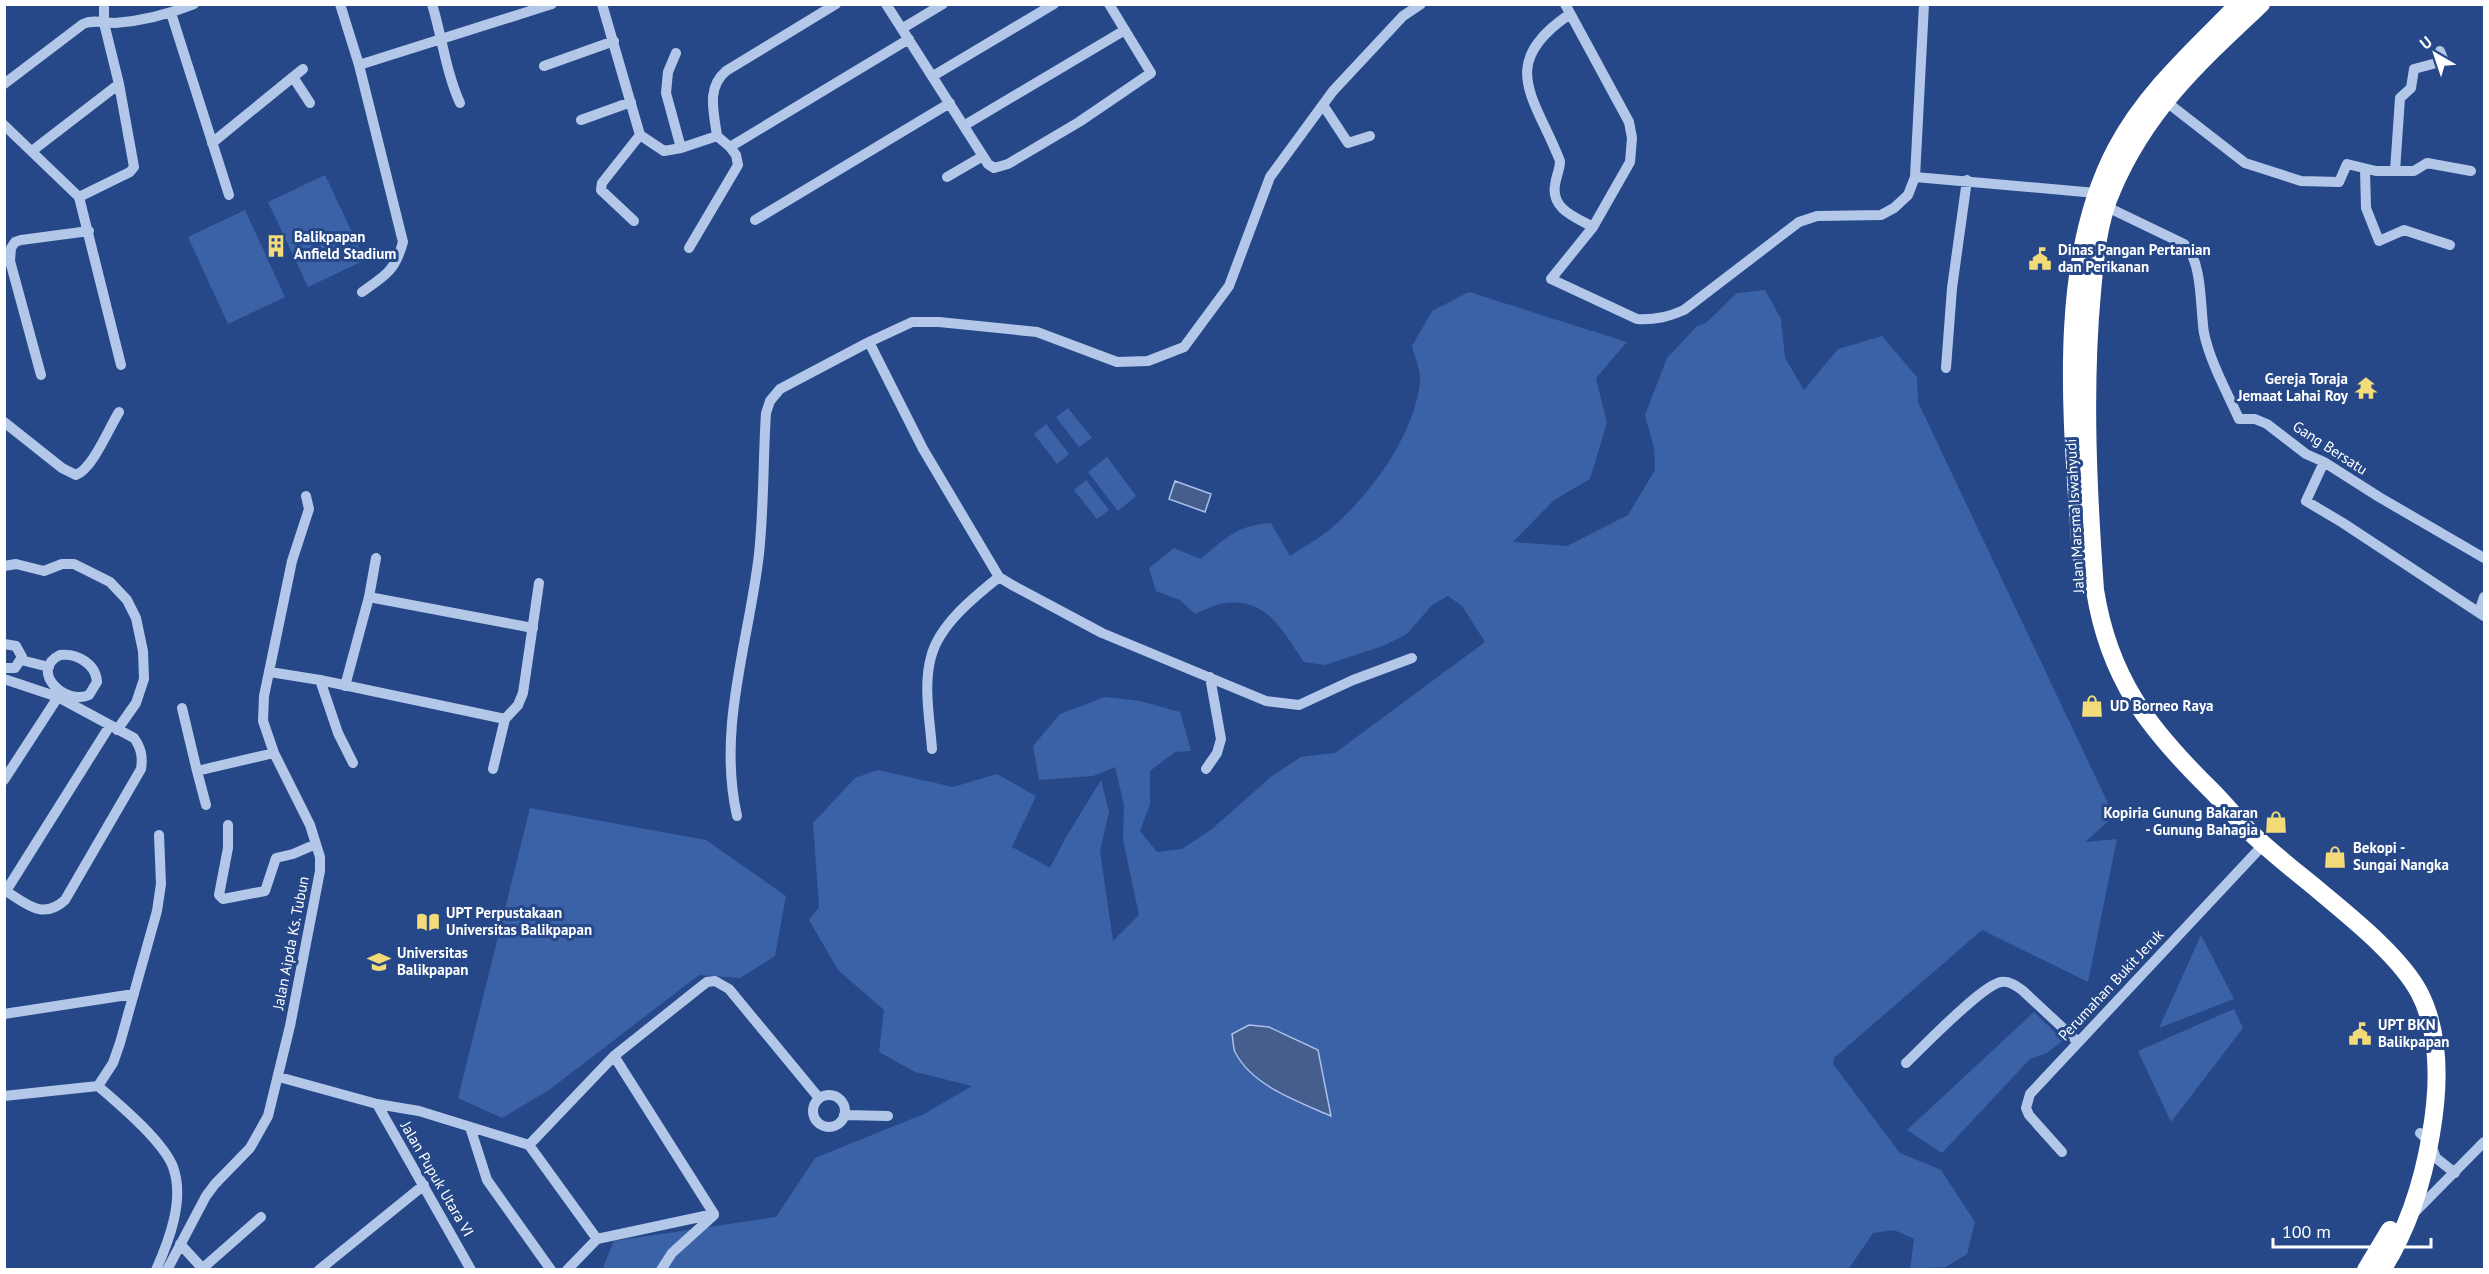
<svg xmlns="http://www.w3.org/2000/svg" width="2489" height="1274" font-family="'PT Sans',sans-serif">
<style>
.green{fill:#3b61a6}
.water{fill:#465e8d;stroke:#a8c0ea;stroke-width:1.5}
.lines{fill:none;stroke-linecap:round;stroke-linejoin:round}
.minor{stroke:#b3c7e9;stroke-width:10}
.highway{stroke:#fff;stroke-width:18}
.labels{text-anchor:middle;stroke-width:6;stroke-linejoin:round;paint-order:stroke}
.poi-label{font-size:15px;font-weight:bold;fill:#fff;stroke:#264889;text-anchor:start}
.street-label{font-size:15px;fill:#fff;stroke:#264889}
</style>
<rect width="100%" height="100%" fill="#264889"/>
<path class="green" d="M325,175L365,260L308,287L268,202Z
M245,210L285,297L228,324L188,237Z
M1765,290L1781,319L1785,358L1804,390L1838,349L1882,336L1917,377L1918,402L2114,816L2085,842L2117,839L2088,982L1982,930L1834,1058L1833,1064L1900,1153L1941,1170L1975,1222L1967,1254L1946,1267L1910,1269L1914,1239L1894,1230L1873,1233L1848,1270H602L614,1241L776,1217L815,1158L924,1114L972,1086L915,1072L879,1052L884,1010L838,970L809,920L819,907L813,823L855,778L878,770L953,787L997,774L1036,796L1012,847L1050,868L1065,839L1101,780L1109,812L1100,851L1113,941L1139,915L1123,840L1124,805L1115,767L1093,776L1039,780L1033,746L1060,714L1105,697L1140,701L1180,712L1191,751L1175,752L1150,771V804L1140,831L1157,852L1182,849L1212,829L1272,776L1301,757L1335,753L1485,642L1462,606L1448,596L1432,605L1407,634L1383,646L1325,665L1304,662C1283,632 1268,598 1226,603C1216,604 1204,610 1195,614L1180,600L1156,591L1149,568L1174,548L1201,559C1225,538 1238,525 1271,523L1290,556C1303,547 1317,540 1329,530C1370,496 1414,436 1420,382C1421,371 1415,357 1412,346L1432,311L1469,292L1627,342L1596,378L1607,423L1590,479L1554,500L1513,542L1567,546L1628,515L1655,470L1654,448L1645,415L1667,358L1697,326L1706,323L1737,293Z
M1068,408L1092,438L1079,447L1056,417Z
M1046,424L1069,454L1057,464L1034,434Z
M1107,457L1136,496L1118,511L1088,472Z
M1086,480L1109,510L1097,519L1074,490Z
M530,808L706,840L786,896L775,956L740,978L699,975L549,1090L502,1118L458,1098Z
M2201,935L2234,999L2159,1028Z
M2234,1009L2243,1028L2171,1122L2138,1051Z
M2034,1012L2063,1040L2047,1053L2030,1059L1942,1153L1907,1130Z"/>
<path class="water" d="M1175,481L1211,494L1205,512L1169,499Z
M1249,1025L1269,1027L1318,1050L1331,1116C1299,1102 1252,1086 1235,1052C1233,1047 1233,1039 1232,1034Z"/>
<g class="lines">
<path class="minor" d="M340,4L359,65L403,242C395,271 386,275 362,292
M432,4C442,37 446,72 460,103
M602,4L640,135L602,183L601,190L634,221
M836,4L726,71C706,88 714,112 717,136L730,147L909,39
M886,4L988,164L994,168L1008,164L1079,122L1151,73L1109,4
M1565,4L1629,122L1632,138L1630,162L1593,227C1575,217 1551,209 1555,185C1556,176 1560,170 1560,161C1535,97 1496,64 1570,14
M171,13L229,195
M903,28L943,4
M676,53L668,72L666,93L681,148
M359,65L552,4
M544,66L614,41
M933,76L1054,4
M293,77L303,69
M4,84L83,24C94,19 104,23 115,23C142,21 169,14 194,4
M2164,100L2245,163L2301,181L2339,182L2347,164L2376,171H2414L2427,163L2471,171
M1323,105L1348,143L1370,136
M581,120L631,102
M4,125L79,197L121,365
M965,125L1125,30
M640,135L664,151L681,148L717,136
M212,143L293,77L310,103
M32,151L119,84
M2365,169L2366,208L2379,241L2404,230L2450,245
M2395,171L2400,98L2411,88L2414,69L2444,61L2440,51
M947,177L983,156
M1915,177L2096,193
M79,197L130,172L134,167L119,84L104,23V4
M2105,206L2184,244C2203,261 2200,308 2204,333C2210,362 2227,392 2239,419H2255L2267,424L2306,454L2324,462L2379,497L2484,558
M755,220L950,103
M1593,227L1551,279L1637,319C1655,320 1668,317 1684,310L1799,222L1817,216L1881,215L1894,208L1908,195L1915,177L1924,4
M689,248L738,165L736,155L730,147
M869,342L923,449L999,577L1012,585L1102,633L1266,701L1299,705L1353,680L1412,658
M1946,368L1952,288L1967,180
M41,375L10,261L11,248L15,242L21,240L89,231
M4,422L62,468L76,475C93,468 109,428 119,412
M2324,462L2306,501L2343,523L2484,616
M4,566L16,564L44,571L62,564H74L110,582L127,600L136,618L143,651L144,679L136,703L117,730
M369,597L376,558
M2479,612L2484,597
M4,644L16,646L22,657L15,668H4
M60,655C77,653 96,664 97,682L89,695C64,706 29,670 60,655Z
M21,660L49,667
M270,672L320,680L505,719
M4,679L58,697L134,738C141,748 143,756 141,769L65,900C42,921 26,903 4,890
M320,680L338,733L353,763
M345,686L369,597L533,628
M182,708L197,771
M932,749C930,720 923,686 931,657C939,625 974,597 999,577
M493,769L505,719L518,705L523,693L539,583
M1206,769L1217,753L1221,739L1210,677
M4,780L58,697
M206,805L197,771L274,753
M737,816C717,727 749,642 759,554C764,507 763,459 766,413L770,401L780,389L869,342L912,322H939L1037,332L1117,362L1148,361L1184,347L1229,286L1270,177L1333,91L1403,16L1421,4
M228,825V848L219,895L223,899L265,891L276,858L293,854L316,844
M6,891L109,727
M4,1014L134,994
M614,1056L714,1214
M1906,1063C1923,1047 1982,985 2001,982C2009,981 2015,985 2022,990L2078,1042
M279,1077L377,1104L419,1111L529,1145L614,1056L698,989L707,982L715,981L729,989L819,1098
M98,1086L113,1063L120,1043L157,911L161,884L159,835
M98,1086C119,1104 164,1142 173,1167C185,1199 169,1241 156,1270
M813 1111a16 16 0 1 1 32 0a16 16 0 1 1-32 0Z
M4,1096L98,1086
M377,1104L471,1270
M844,1115L888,1116
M470,1127L487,1180L551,1270
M2420,1133L2430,1142L2436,1158L2455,1173
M529,1145L597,1239
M2062,1152L2029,1115L2026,1108L2030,1094L2264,844
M2413,1214L2484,1142
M180,1244L204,1270
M203,1268L261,1217
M167,1270L206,1196L215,1184L250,1148L268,1116L290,1026L320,871V857L310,825L274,753L263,721L264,696L292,561L309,509L306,496
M319,1270L424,1185
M567,1270L597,1239L714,1214
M661,1270L672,1253L714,1215"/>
<path class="highway" d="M2261,4C2199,62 2146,110 2112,190C2098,221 2095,258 2092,292C2083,390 2088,492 2095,590C2109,679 2149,729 2211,790C2225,804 2237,819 2251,833C2272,853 2295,871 2317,889C2349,916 2399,955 2419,992C2441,1034 2439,1088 2431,1134C2423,1182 2408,1229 2382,1270
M2081,556C2073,427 2054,267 2116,149C2146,92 2195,49 2239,4
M2366,1270L2390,1230"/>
</g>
<defs>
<g id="building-bare" transform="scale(1.8)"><path d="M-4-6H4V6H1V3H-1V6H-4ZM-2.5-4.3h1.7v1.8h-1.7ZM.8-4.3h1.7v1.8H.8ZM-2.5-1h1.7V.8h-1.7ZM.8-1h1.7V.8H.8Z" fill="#f2db78" stroke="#264889" stroke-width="2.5" paint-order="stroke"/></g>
<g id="civic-bare" transform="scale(1.8)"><path d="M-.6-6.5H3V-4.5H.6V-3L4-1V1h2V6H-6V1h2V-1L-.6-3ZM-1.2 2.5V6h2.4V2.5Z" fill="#f2db78" stroke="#264889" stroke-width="2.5" paint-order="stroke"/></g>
<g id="temple-bare" transform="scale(1.8)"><path d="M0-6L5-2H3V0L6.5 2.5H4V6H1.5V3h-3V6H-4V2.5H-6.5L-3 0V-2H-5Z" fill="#f2db78" stroke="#264889" stroke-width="2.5" paint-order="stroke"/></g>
<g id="shop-bare" transform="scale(1.8)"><path d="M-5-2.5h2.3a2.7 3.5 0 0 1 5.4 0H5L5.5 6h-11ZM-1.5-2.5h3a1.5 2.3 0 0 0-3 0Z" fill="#f2db78" stroke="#264889" stroke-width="2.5" paint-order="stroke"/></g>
<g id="library-bare" transform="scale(1.8)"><path d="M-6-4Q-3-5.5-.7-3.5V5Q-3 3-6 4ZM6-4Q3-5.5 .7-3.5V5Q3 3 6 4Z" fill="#f2db78" stroke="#264889" stroke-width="2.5" paint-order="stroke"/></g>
<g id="university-bare" transform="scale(1.8)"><path d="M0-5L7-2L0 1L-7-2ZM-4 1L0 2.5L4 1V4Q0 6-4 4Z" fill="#f2db78" stroke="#264889" stroke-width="2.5" paint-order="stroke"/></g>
</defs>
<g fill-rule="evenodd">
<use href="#building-bare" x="276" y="246"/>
<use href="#civic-bare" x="2040" y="259"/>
<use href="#temple-bare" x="2366" y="388"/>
<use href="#shop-bare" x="2092" y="706"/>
<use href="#shop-bare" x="2276" y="822"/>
<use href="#shop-bare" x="2335" y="857"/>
<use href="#library-bare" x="428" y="922"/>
<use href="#university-bare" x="379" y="962"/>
<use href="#civic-bare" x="2360" y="1034"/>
</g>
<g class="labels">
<g class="poi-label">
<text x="294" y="242">Balikpapan<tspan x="294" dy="17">Anfield Stadium</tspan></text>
<text x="2058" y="255">Dinas Pangan Pertanian<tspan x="2058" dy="17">dan Perikanan</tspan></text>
<text x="2348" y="384" text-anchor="end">Gereja Toraja<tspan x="2348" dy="17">Jemaat Lahai Roy</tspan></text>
<text x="2110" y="711">UD Borneo Raya</text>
<text x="2258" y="818" text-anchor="end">Kopiria Gunung Bakaran<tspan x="2258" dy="17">- Gunung Bahagia</tspan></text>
<text x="2353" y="853">Bekopi -<tspan x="2353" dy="17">Sungai Nangka</tspan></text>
<text x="446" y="918">UPT Perpustakaan<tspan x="446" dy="17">Universitas Balikpapan</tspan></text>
<text x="397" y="958">Universitas<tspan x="397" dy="17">Balikpapan</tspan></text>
<text x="2378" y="1030">UPT BKN<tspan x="2378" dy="17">Balikpapan</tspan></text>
</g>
<g class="street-label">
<text transform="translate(2330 448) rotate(33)" y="5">Gang Bersatu</text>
<text transform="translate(2075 516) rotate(-93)" y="5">Jalan Marsma Iswahyudi</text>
<text transform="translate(291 943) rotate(-79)" y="5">Jalan Aipda Ks. Tubun</text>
<text transform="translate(2111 985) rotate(-47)" y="5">Perumahan Bukit Jeruk</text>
<text transform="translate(437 1179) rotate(60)" y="5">Jalan Pupuk Utara VI</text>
</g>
</g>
<rect width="2489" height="1274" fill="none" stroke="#ffffff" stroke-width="12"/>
<g transform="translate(2435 54) rotate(321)" stroke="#264889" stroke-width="4.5" paint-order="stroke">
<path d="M0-4.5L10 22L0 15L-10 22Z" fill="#ffffff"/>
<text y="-9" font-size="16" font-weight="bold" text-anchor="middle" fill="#ffffff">U</text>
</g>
<path d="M2273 1238v9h158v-9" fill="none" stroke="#ffffff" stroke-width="3"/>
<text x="2282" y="1238" font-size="18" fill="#ffffff" stroke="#264889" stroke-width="4.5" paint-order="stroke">100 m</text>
</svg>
